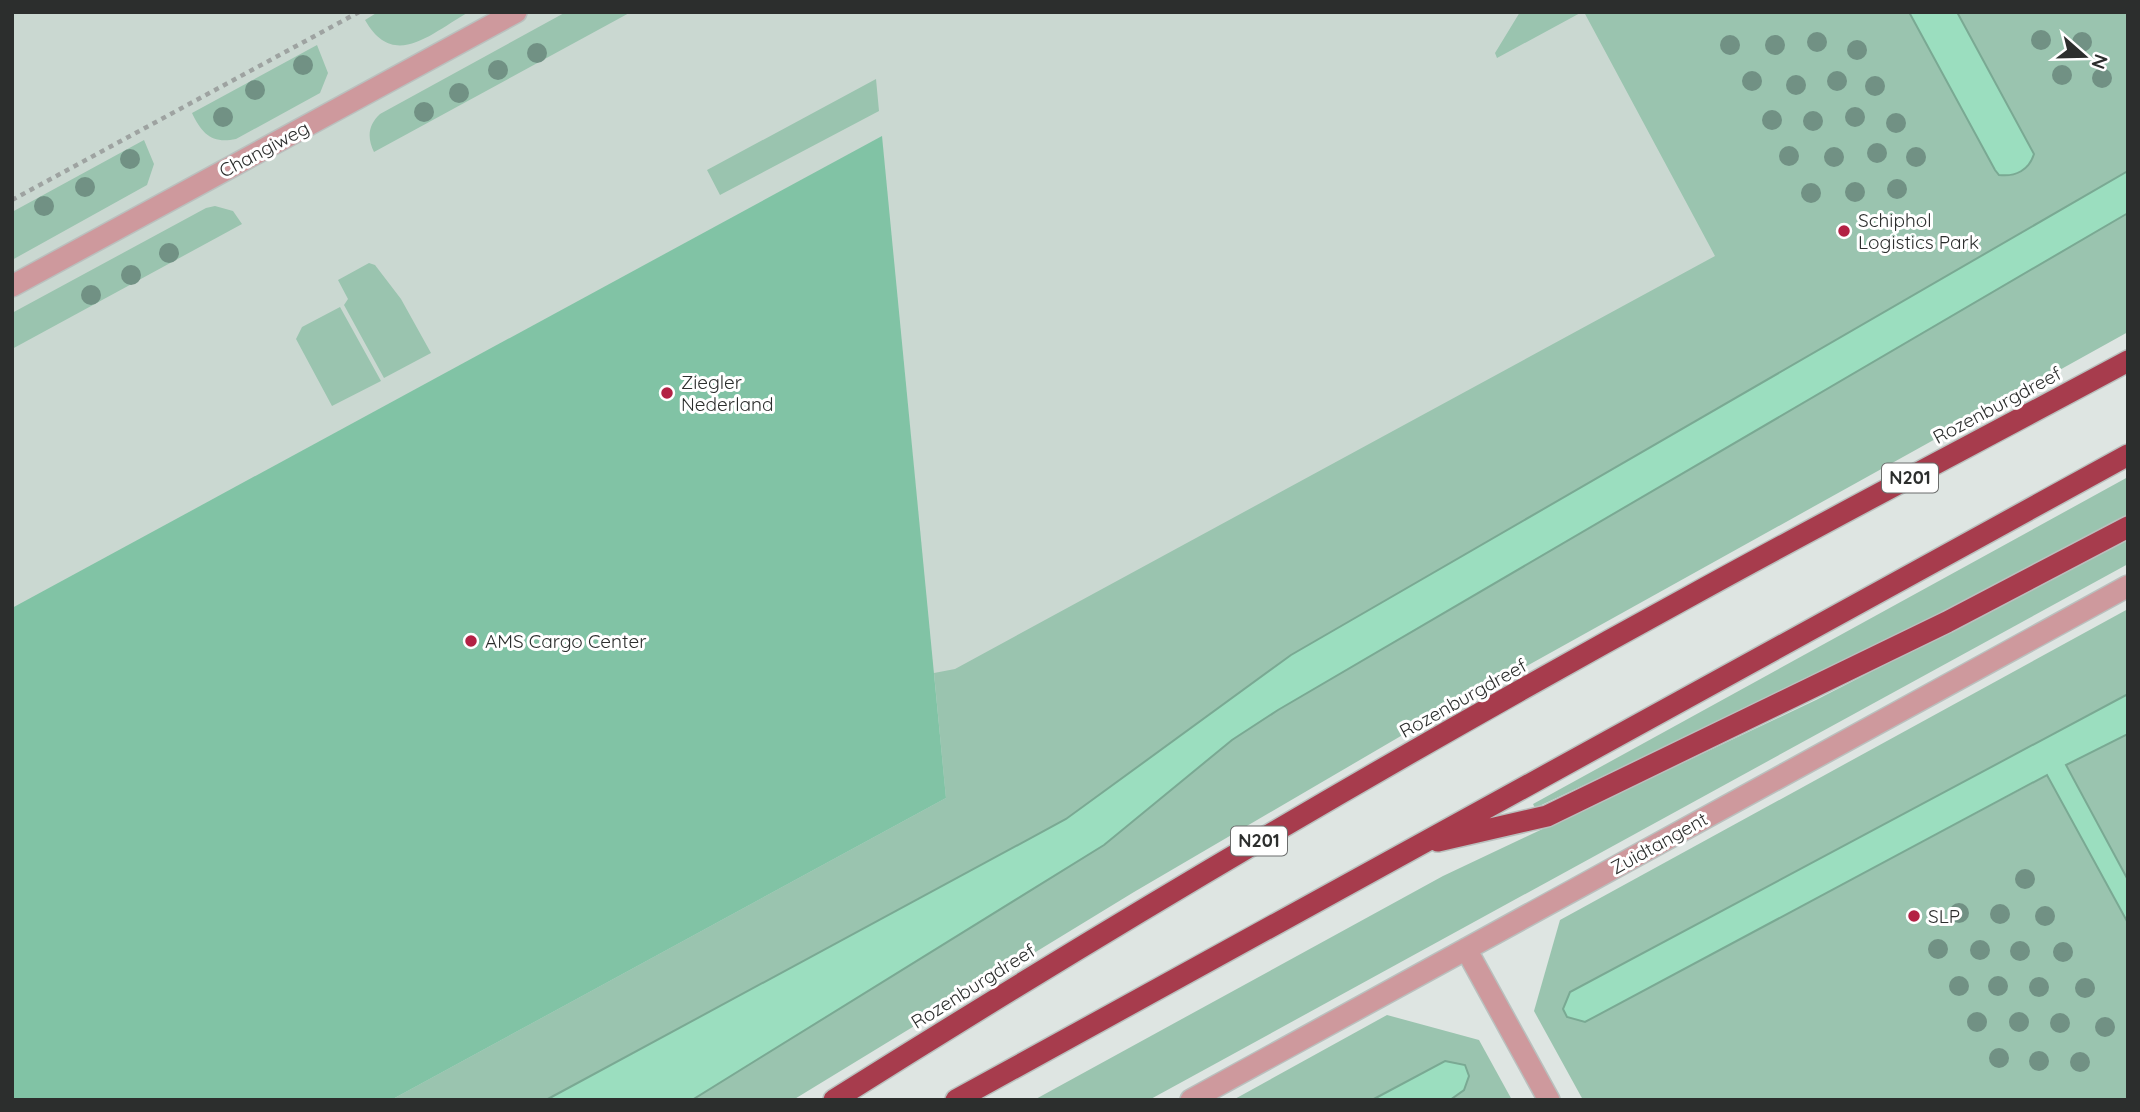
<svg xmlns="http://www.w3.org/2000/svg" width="2140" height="1112" font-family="Quicksand,sans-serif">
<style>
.built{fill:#cad8d1}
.green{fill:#9ac4af}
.water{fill:#9bdebf;stroke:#7aa993;stroke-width:2}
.building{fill:#81c3a5}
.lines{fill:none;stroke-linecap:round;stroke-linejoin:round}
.lane-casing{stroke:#bac0be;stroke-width:24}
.street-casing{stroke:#bac0be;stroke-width:24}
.highway-casing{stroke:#bac0be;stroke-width:24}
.path{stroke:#9ea3a1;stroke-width:4.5;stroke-dasharray:5 5;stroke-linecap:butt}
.lane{stroke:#ce999d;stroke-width:21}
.street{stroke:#ce999d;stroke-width:21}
.highway{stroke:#a73c4d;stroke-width:21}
.tree{fill:#719184}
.poi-dot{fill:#b32144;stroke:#fff;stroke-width:2.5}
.labels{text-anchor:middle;stroke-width:6;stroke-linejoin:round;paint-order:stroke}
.shield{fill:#fff;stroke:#6b6d6c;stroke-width:2}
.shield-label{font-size:18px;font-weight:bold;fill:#2c2e2d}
.street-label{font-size:19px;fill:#2c2e2d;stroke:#fff}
.poi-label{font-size:19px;fill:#2c2e2d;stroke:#fff;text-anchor:start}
</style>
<rect width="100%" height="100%" fill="#dee5e2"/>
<path class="built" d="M12,12H1599L1791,366L1404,589L546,1100H12Z"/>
<path class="green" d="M378,12H469C431,33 394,71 365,20Z
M566,12H631L374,152C367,138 368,125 380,114Z
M1520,12H1582L1497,58L1495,53Z
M1584,12H1909L1995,170C2009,184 2029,169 2034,154L1957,12H2128V171L1291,655L1066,819L546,1100H391L946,798L934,673L955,669L1715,256Z
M317,45L328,73L320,93L236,139C212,144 202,134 192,113Z
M876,79L879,111L720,195L707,170Z
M144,140L154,164L147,185L12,260V212Z
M215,206L233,211L242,224L12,349V313L206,208Z
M2128,213V332L1406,733L1134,892L793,1100H692L1104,845L1232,740L1278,710Z
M369,263L375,265L401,299L431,353L384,378L344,305L348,299L338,280Z
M340,307L381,381L332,406L296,339L302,327Z
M2128,477V515C1934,620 1735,715 1535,808L1533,804Z
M2128,540V564L1149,1100H1034L1443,876L1816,700Z
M2128,609V694L1570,992L1563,1009L1568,1017L1585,1022L2048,775L2128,923V1100H1583L1534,1011L1560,920Z
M2128,734V880L2066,765Z
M1387,1015L1479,1040L1512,1100H1450L1462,1092L1469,1076L1465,1065L1445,1061L1372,1100H1233Z"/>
<path class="water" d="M1909,12H1957L2034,154C2029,170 2016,177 1999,175L1995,170Z
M2128,171V213L1278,710L1232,740L1104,845L692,1100H546L1066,819L1291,655Z
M2128,694V734L2066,765L2128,880V923L2047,775L1585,1022L1567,1017L1563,1009L1570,992Z
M1445,1061L1465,1065L1469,1076L1464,1090L1450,1100H1372Z"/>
<path class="building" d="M882,136L946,798L391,1100H12V608Z"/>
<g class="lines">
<g class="lane-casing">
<path id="lane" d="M1466,949L1549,1100
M1191,1100L2128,586"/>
</g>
<g class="street-casing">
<path id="street" d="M12,286L516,12"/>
</g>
<g class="highway-casing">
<path id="highway" d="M1438,841L1547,816L1947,622L2128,527
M834,1100C1115,923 1401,754 1692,595C1837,515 1983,439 2128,361
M956,1100L2128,455"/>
</g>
<path class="path" d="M12,200L359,12"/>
<use href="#lane" class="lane"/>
<use href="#street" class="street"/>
<use href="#highway" class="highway"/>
</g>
<g class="tree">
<circle cx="2041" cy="40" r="10"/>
<circle cx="1817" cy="42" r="10"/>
<circle cx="2082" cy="42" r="10"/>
<circle cx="1730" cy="45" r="10"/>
<circle cx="1775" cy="45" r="10"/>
<circle cx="1857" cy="50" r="10"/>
<circle cx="537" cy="53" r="10"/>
<circle cx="303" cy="65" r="10"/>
<circle cx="498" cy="70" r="10"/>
<circle cx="2062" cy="75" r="10"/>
<circle cx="2102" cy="78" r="10"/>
<circle cx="1752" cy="81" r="10"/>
<circle cx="1837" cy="81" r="10"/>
<circle cx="1796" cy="85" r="10"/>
<circle cx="1875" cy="86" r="10"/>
<circle cx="255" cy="90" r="10"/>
<circle cx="459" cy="93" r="10"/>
<circle cx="424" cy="112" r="10"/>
<circle cx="223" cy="117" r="10"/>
<circle cx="1855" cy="117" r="10"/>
<circle cx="1772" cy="120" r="10"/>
<circle cx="1813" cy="121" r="10"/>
<circle cx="1896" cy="123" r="10"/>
<circle cx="1877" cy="153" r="10"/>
<circle cx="1789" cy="156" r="10"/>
<circle cx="1834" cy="157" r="10"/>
<circle cx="1916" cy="157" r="10"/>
<circle cx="130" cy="159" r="10"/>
<circle cx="85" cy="187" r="10"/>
<circle cx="1897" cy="189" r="10"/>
<circle cx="1855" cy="192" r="10"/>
<circle cx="1811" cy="193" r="10"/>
<circle cx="44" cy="206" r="10"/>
<circle cx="169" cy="253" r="10"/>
<circle cx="131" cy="275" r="10"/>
<circle cx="91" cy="295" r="10"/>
<circle cx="2025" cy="879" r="10"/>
<circle cx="1959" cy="913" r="10"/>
<circle cx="2000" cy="914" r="10"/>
<circle cx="2045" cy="916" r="10"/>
<circle cx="1938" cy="949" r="10"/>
<circle cx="1980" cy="950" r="10"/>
<circle cx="2020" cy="951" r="10"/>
<circle cx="2063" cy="952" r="10"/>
<circle cx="1959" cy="986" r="10"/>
<circle cx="1998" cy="986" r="10"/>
<circle cx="2039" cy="987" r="10"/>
<circle cx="2085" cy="988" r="10"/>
<circle cx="1977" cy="1022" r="10"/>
<circle cx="2019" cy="1022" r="10"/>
<circle cx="2060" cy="1023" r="10"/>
<circle cx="2105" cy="1027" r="10"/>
<circle cx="1999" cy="1058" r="10"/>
<circle cx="2039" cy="1061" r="10"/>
<circle cx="2080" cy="1062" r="10"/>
</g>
<g class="poi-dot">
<circle cx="1844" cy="231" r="7"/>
<circle cx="667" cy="393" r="7"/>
<circle cx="471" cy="641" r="7"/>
<circle cx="1914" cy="916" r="7"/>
</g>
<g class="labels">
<g class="shield">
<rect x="1882" y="463.5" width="56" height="29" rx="5"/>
<rect x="1231" y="826.5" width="56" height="29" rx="5"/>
</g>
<g class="shield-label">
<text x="1910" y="484">N201</text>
<text x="1259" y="847">N201</text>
</g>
<g class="street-label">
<text transform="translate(264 149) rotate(-28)" y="7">Changiweg</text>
<text transform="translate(1997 405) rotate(-28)" y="7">Rozenburgdreef</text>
<text transform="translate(1463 698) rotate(-29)" y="7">Rozenburgdreef</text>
<text transform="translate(1659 843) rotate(-29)" y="7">Zuidtangent</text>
<text transform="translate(973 986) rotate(-32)" y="7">Rozenburgdreef</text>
</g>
<g class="poi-label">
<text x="1858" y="227">Schiphol<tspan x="1858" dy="22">Logistics Park</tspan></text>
<text x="681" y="389">Ziegler<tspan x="681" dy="22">Nederland</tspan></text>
<text x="485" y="648">AMS Cargo Center</text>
<text x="1928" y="923">SLP</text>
</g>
</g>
<rect width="2140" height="1112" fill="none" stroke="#2c2e2d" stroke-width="28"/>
<g transform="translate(2084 56) rotate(110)" stroke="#ffffff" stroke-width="5" paint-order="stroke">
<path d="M0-5L12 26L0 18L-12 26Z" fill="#2c2e2d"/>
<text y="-10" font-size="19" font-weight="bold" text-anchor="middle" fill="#2c2e2d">N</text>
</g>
</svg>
